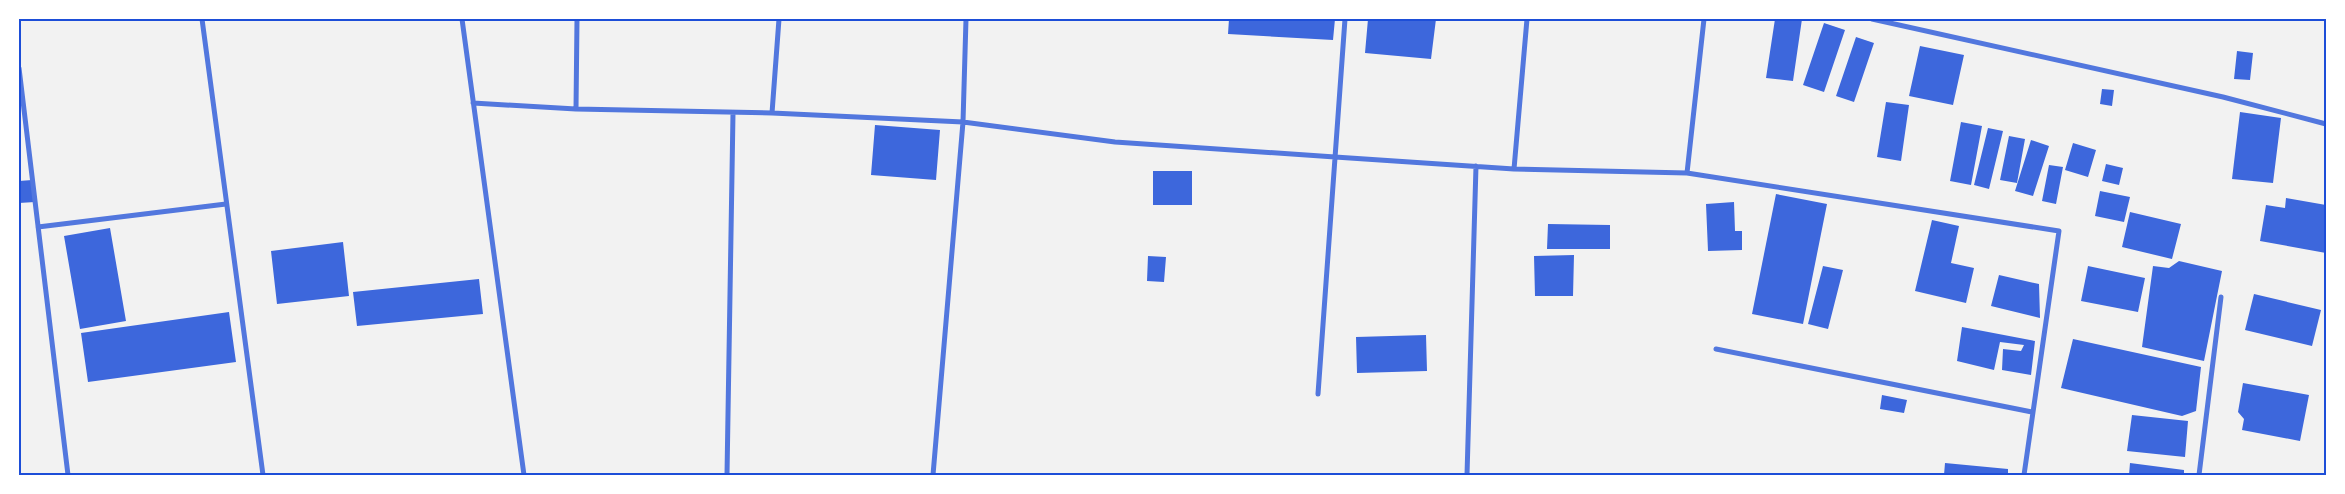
<svg xmlns="http://www.w3.org/2000/svg" width="2345" height="494" font-family="Ubuntu,sans-serif">
<style>
.building{fill:#3d67dc}
.lines{fill:none;stroke-linecap:round;stroke-linejoin:round}
.minor{stroke:#5277de;stroke-width:5}
.neatline{fill:none;stroke:#1d4ed8;stroke-width:2}
</style>
<rect width="100%" height="100%" fill="#f2f2f2"/>
<path class="building" d="M1229,19H1335L1333,40L1228,34Z
M1368,19H1436L1431,59L1365,53Z
M1775,19H1802L1793,81L1766,78Z
M1824,23L1845,30L1824,92L1803,85Z
M1856,37L1874,43L1854,102L1836,96Z
M1920,46L1964,55L1953,105L1909,96Z
M2237,51L2253,53L2250,80L2234,79Z
M2102,89L2114,90L2112,106L2100,104Z
M1886,102L1909,105L1901,161L1877,157Z
M2240,112L2281,118L2273,183L2232,179Z
M1961,122L1982,126L1971,185L1950,181Z
M875,125L940,130L936,180L871,175Z
M1988,128L2003,131L1989,189L1974,185Z
M2009,136L2025,139L2017,183L2000,180Z
M2031,140L2049,146L2033,196L2015,191Z
M2073,143L2096,150L2088,177L2065,170Z
M2106,164L2123,168L2119,185L2102,181Z
M2049,165L2063,167L2056,204L2042,201Z
M1153,171H1192V205H1153Z
M32,180L35,202L19,203V181Z
M2100,191L2130,197L2124,222L2095,216Z
M1776,194L1827,204L1803,324L1752,314Z
M2286,198L2326,205V253L2260,241L2266,205L2285,208Z
M1734,202L1735,231H1742V250L1708,251L1706,204Z
M2130,212L2181,224L2172,259L2122,247Z
M1932,220L1959,226L1951,263L1974,268L1966,303L1915,291Z
M1548,224L1610,225V249H1547Z
M110,228L126,321L80,329L64,236Z
M343,242L349,296L277,304L271,251Z
M1574,255L1573,296H1535L1534,256Z
M1148,256L1166,257L1164,282L1147,281Z
M2179,261L2222,271L2204,361L2142,347L2153,266L2169,268Z
M1823,266L1843,270L1828,329L1808,324Z
M2088,266L2145,278L2138,312L2081,301Z
M1999,275L2039,284L2040,318L1991,306Z
M479,279L483,314L357,326L353,292Z
M2254,294L2321,310L2312,346L2245,330Z
M229,312L236,362L88,382L81,333Z
M1962,327L2035,341L2031,375L2002,370L2003,349L2021,351L2024,345L2000,342L1994,370L1957,361Z
M1426,335L1427,371L1357,373L1356,337Z
M2073,339L2201,367L2196,411L2182,416L2061,388Z
M2243,383L2309,395L2300,441L2242,430L2244,419L2238,412Z
M1882,395L1907,400L1904,413L1880,409Z
M2132,415L2188,421L2185,457L2127,451Z
M1945,463L2008,469V475H1944Z
M2130,463L2184,470V475H2129Z"/>
<g class="lines">
<path class="minor" d="M202,19L263,475
M462,19L524,475
M1872,19L2223,97L2326,124
M19,68L68,475
M473,103L576,109L772,113L963,122L1115,142L1335,157L1514,169L1687,173L2059,231L2024,475
M576,109L577,19
M772,113L779,19
M1514,169L1527,19
M1687,173L1704,19
M38,227L226,204
M1716,349L2032,412
M1318,394L1345,19
M727,475L733,113
M933,475L963,122L966,19
M1467,475L1476,166
M2199,475L2221,297"/>
</g>
<rect width="2345" height="494" fill="none" stroke="#ffffff" stroke-width="40"/>
<rect x="20" y="20" width="2305" height="454" class="neatline"/>
</svg>
